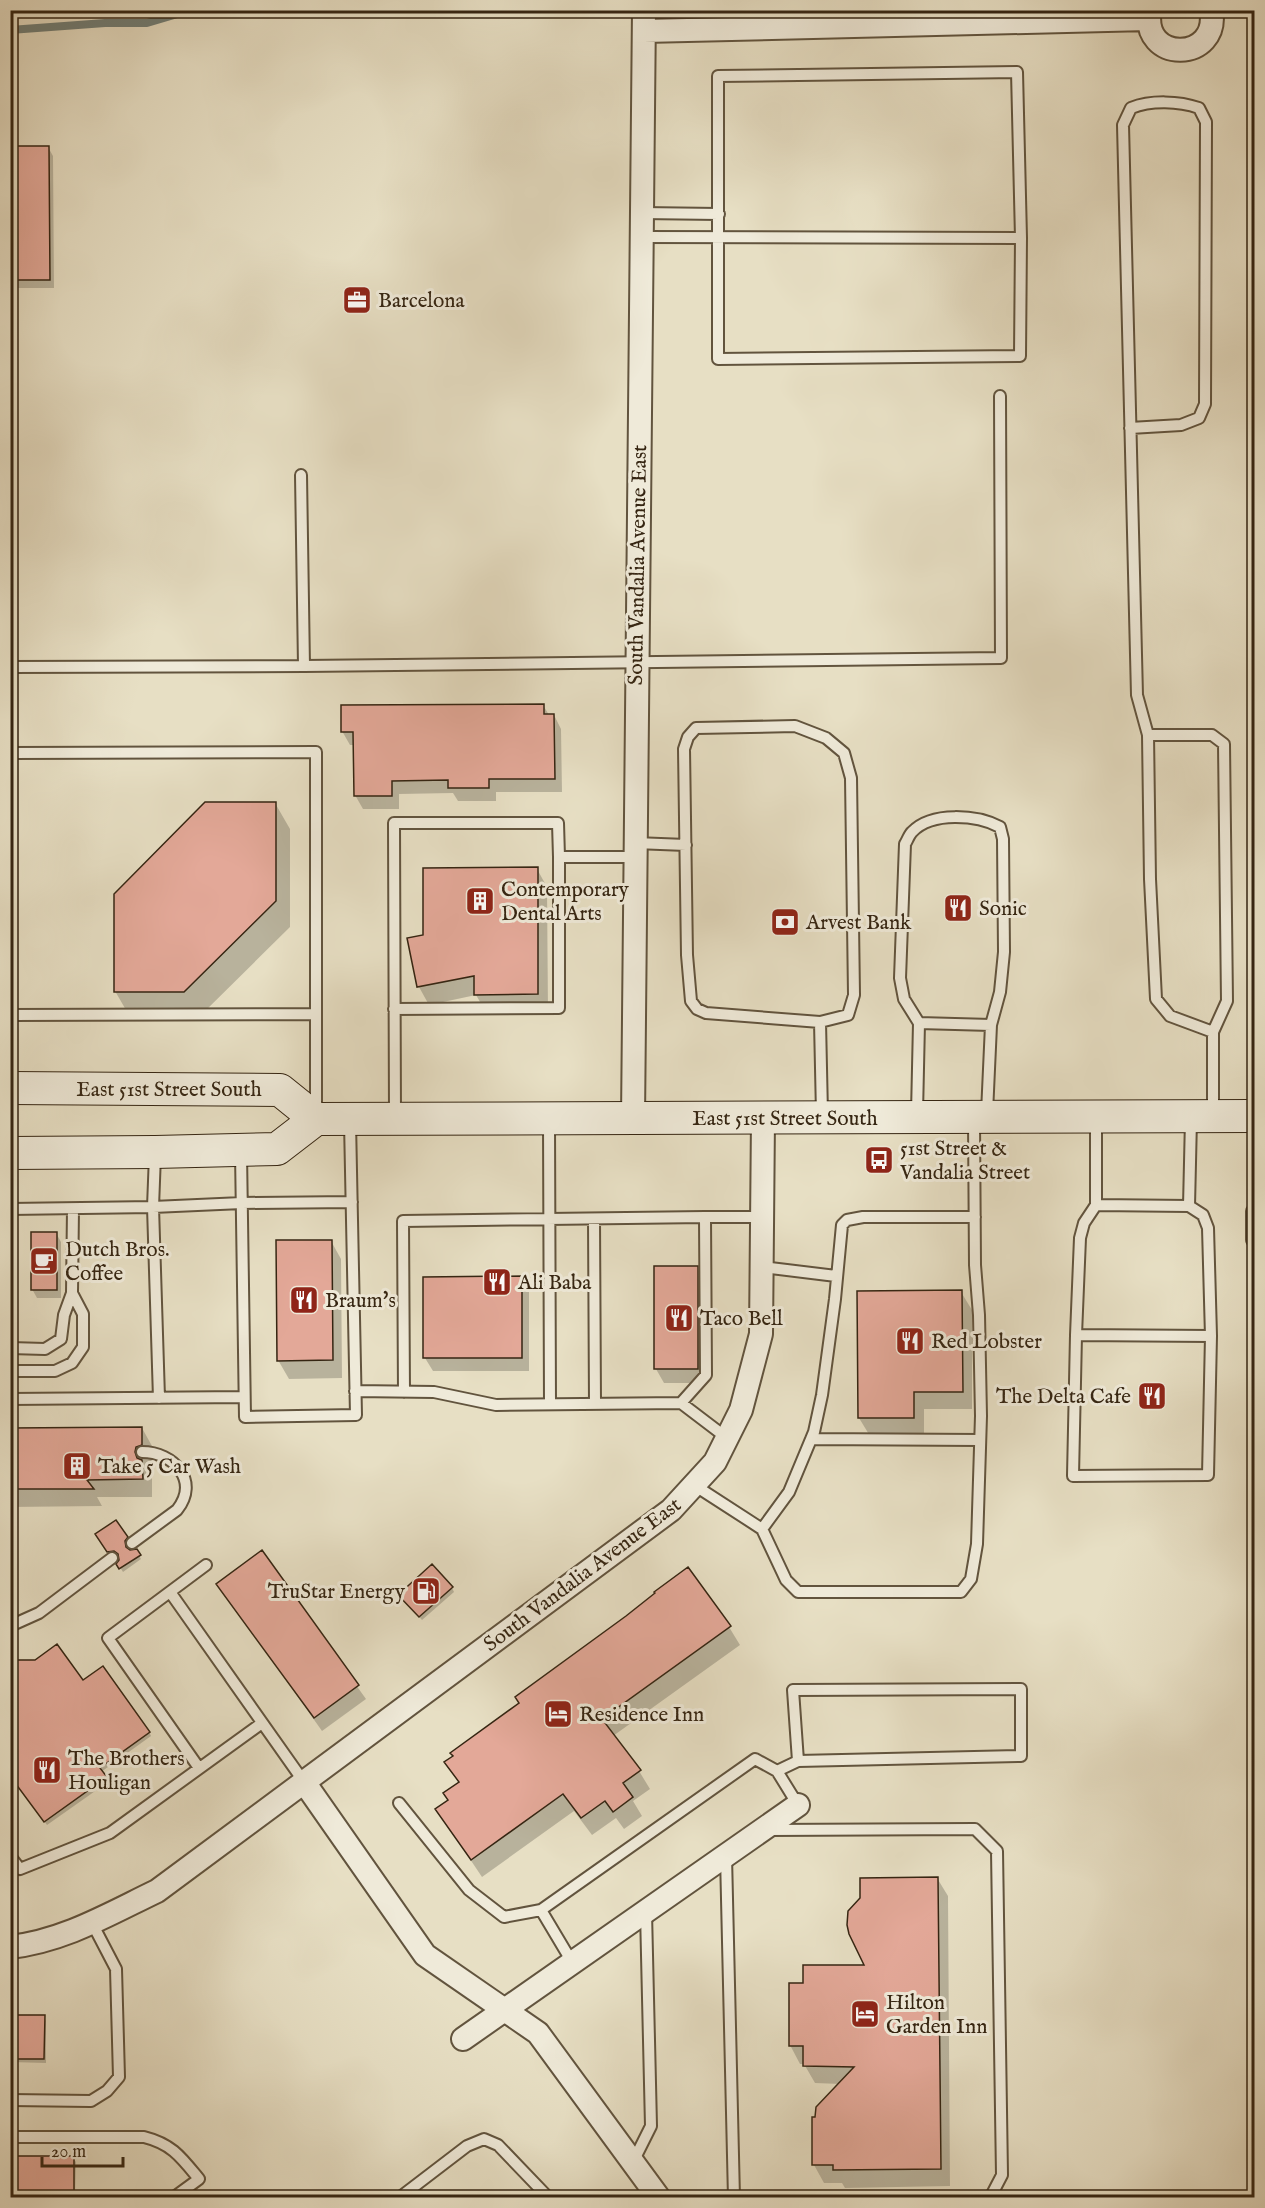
<svg xmlns="http://www.w3.org/2000/svg" width="1265" height="2208" font-family="'IM FELL English',serif">
<style>
.shadow{fill:#0003}
.lines{fill:none;stroke-linecap:round;stroke-linejoin:round}
.stream{stroke:#717f78;stroke-width:8}
.building{fill:#e3a898;stroke:#352512;stroke-width:1.5}
.lane-casing{stroke:#62543e;stroke-width:14}
.street-casing{stroke:#62543e;stroke-width:26}
.secondary-casing{stroke:#352512;stroke-width:34}
.lane{stroke:#efead9;stroke-width:10}
.street{stroke:#efead9;stroke-width:22}
.secondary{stroke:#efead9;stroke-width:32}
.labels{text-anchor:middle;stroke-width:6;stroke-linejoin:round;paint-order:stroke}
.poi-label{font-size:21px;fill:#352512;stroke:#efead9;text-anchor:start}
.street-label{font-size:21px;fill:#352512;stroke:#efead9}
</style>
<rect width="100%" height="100%" fill="#e7dfc4"/>
<filter id="stains"><feTurbulence type="fractalNoise" baseFrequency=".00333" numOctaves="4"/><feColorMatrix values="0 0 0 0 .2 0 0 0 0 .09 0 0 0 0 .02 0 0 0 .5 -.17"/></filter>
<radialGradient id="worn" r=".72"><stop offset=".6" stop-color="#630" stop-opacity="0"/><stop offset="1" stop-color="#630" stop-opacity=".3"/></radialGradient>
<path class="shadow" d="M48,147L53,156L54,288H10V148Z
M543,705L549,715H554L561,729L562,792H496V801H458L453,793L399,794V809H363L355,795V745H350L342,731Z
M275,803L290,829V927L199,1017H130L115,991Z
M537,869L547,887L548,1012H486L476,995L429,1005L419,987L409,939L425,936Z
M56,1233L61,1242V1298H37L32,1289Z
M331,1241L341,1259L342,1378L289,1379L278,1360Z
M655,1268H697L705,1281V1383H664L656,1369Z
M521,1278L529,1291V1371H433L425,1358Z
M961,1292L972,1310V1409H924V1436H870L859,1418Z
M142,1428L152,1446V1463L145,1468L152,1479V1497H97L102,1506L10,1507V1429Z
M127,1538L129,1542L126,1545L127,1550L136,1551L141,1559L123,1572L118,1564L120,1556L118,1554L111,1556L99,1539Z
M261,1552L366,1699L322,1731L218,1584Z
M452,1588L454,1592L422,1620L403,1599Z
M729,1627L740,1645L613,1736L639,1771L650,1789L633,1801L642,1816L624,1829L616,1818L592,1835L574,1811L482,1877L437,1810L449,1801L459,1783L446,1762Z
M83,1682L149,1732L151,1736L101,1772L108,1782L47,1825L10,1775Z
M937,1878L948,1896L950,2186L845,2188L842,2183H824L814,2165L816,2118L840,2084L815,2083L804,2064H800L790,2045L804,1984L866,1967Z
M10,2016L44,2017L46,2021V2063L10,2062Z
M73,2158L76,2162L75,2195L10,2198Z"/>
<g class="lines">
<path class="stream" d="M10,30L105,23H147L191,10"/>
</g>
<path class="building" d="M10,146H49L50,280H10Z
M544,704V714H554L555,779H489V788H448V780L392,781V796H354L353,732H341V705Z
M205,802H276V901L184,992H114V894Z
M538,867V994L474,995V976L417,987L407,938L423,935V868Z
M31,1232H57V1290H31Z
M276,1240H332L333,1360L277,1361Z
M654,1266H698V1369H654Z
M522,1276V1358H423V1277Z
M962,1290L963,1392H914V1418H858L857,1291Z
M142,1427V1445L136,1447L135,1452L137,1458L142,1460L143,1479L87,1480L94,1489H10V1428Z
M116,1520L128,1537L125,1541L126,1547L130,1550L137,1549L141,1555L119,1569L116,1564L119,1560L118,1554L114,1551L107,1552L95,1534Z
M262,1550L359,1685L314,1718L216,1584Z
M432,1564L453,1587L419,1617L398,1595Z
M688,1567L731,1626L602,1719L641,1770L623,1783L633,1797L613,1812L605,1801L581,1818L563,1794L471,1860L435,1809L448,1800L443,1793L459,1782L444,1762L453,1756L450,1753L519,1703L515,1697L626,1616L655,1593L654,1592Z
M57,1644L83,1680L103,1666L150,1732L100,1768L107,1777L44,1822L10,1776V1660H35Z
M938,1877L941,2169L833,2170V2165H812V2117H815L816,2107L854,2067L803,2066V2046H789V1983H803V1965H864L849,1934L847,1925L848,1911L860,1898V1878Z
M10,2015H45L44,2059H10Z
M10,2156H74V2192H41V2198H10Z"/>
<g class="lines">
<g class="lane-casing">
<path id="lane" d="M641,213L719,214
M641,237L1021,238L1020,356L718,359V76L1017,72L1021,238
M1130,428L1181,425L1199,418L1205,404L1206,122L1199,108C1179,101 1151,100 1131,108L1123,125L1137,695L1148,735
M301,475L304,666
M10,667L304,666L1001,658L1000,396
M10,753L316,752V1113
M635,843L686,845
M394,1009L559,1008V857
M10,1015L316,1014
M820,1022L706,1013L697,1009L691,1001L687,955L684,749L688,737L696,728L795,726L826,738L844,753L851,778L854,995L848,1015L820,1022L822,1114
M919,1023L991,1025L987,1113
M1213,1032L1170,1016L1156,999L1150,879L1148,735H1212L1224,744L1227,1001L1213,1032V1113
M917,1113L919,1023L904,999L900,978L905,844C907,841 909,835 912,832C932,811 977,815 1000,827L1003,839L1004,952L1000,992L991,1025
M395,1116L394,823H558L559,857H634
M1096,1119V1205L1189,1206L1191,1119
M974,1120L975,1265L979,1315L981,1416L977,1544L971,1579L961,1592H798L786,1580L762,1529L789,1492L814,1432L822,1395L835,1299L842,1225L847,1220L863,1217H975
M549,1122L550,1404
M241,1153L245,1417L356,1415L350,1122
M1096,1205L1084,1223L1080,1238L1076,1335L1073,1476L1208,1475L1211,1336L1208,1228L1203,1215L1189,1206
M10,1209L153,1207L155,1155
M1254,1209L1252,1211V1240L1254,1243
M594,1219L595,1403
M762,1267L836,1276
M1076,1335L1211,1336
M10,1348L45,1349L61,1339L64,1315L72,1293L73,1209
M10,1371H55L72,1363L83,1347V1314L72,1293
M355,1391L434,1392L496,1405L681,1403L727,1438
M404,1392L403,1221L705,1217
M159,1398L153,1207L242,1203L352,1202
M10,1399L244,1397
M681,1403L706,1375L705,1217H762
M811,1439L980,1440
M694,1485L762,1529
M132,1543L177,1510C200,1481 174,1452 142,1452
M170,1592L304,1782
M10,1626L39,1613L112,1558
M199,1768L108,1638L206,1565
M777,1771L798,1761L793,1690L1021,1689V1756L798,1761
M399,1803L469,1890L504,1917L541,1910
M768,1830L975,1829L997,1851L1002,2175L990,2198
M10,1856L20,1869L110,1833L262,1723
M726,1856L734,2198
M572,1962L541,1910L755,1759L777,1771L798,1805
M10,2100L91,2101L107,2091L119,2077L116,1969L92,1923
M10,2137H144C172,2144 181,2157 199,2179L173,2198
M633,2162L651,2126L646,1912
M399,2198L467,2146L484,2139L498,2145L545,2194V2198"/>
</g>
<g class="street-casing">
<path id="street" d="M1150,10C1140,64 1221,62 1211,10
M644,31L1148,19
M633,1119L644,10
M304,1782L425,1955L538,2033L659,2198
M10,1947C64,1941 109,1914 157,1891L671,1510L715,1462L741,1410L761,1334L763,1118
M463,2039L798,1805"/>
</g>
<g class="secondary-casing">
<path id="secondary" d="M10,1088L280,1090L316,1119
M10,1153L155,1152L277,1149L316,1119L1254,1116"/>
</g>
<use href="#lane" class="lane"/>
<use href="#street" class="street"/>
<use href="#secondary" class="secondary"/>
</g>
<defs>
<g id="office-square" transform="scale(1.5)"><rect x="-9" y="-9" width="18" height="18" rx="4" fill="#8f2418" stroke="#efead9"/><path d="M-6-3h4V-5.5h4V-3h4V5H-6ZM-1-4.5V-3h2v-1.5ZM-6 0V1H6V0Z" fill="#fff"/></g>
<g id="building-square" transform="scale(1.5)"><rect x="-9" y="-9" width="18" height="18" rx="4" fill="#8f2418" stroke="#efead9"/><path d="M-4-6H4V6H1V3H-1V6H-4ZM-2.5-4.3h1.7v1.8h-1.7ZM.8-4.3h1.7v1.8H.8ZM-2.5-1h1.7V.8h-1.7ZM.8-1h1.7V.8H.8Z" fill="#fff"/></g>
<g id="restaurant-square" transform="scale(1.5)"><rect x="-9" y="-9" width="18" height="18" rx="4" fill="#8f2418" stroke="#efead9"/><path d="M-5-6h1v4h1v-4h1v4h1v-4h1v5L-1.5 .5V6h-2V.5L-5-1ZM5-6V6H3V1.5H1.5Q1.5-4 5-6Z" fill="#fff"/></g>
<g id="bank-square" transform="scale(1.5)"><rect x="-9" y="-9" width="18" height="18" rx="4" fill="#8f2418" stroke="#efead9"/><path d="M-6-4H6V4H-6ZM0-2.3a2.3 2.3 0 1 0 0 4.6a2.3 2.3 0 1 0 0-4.6Z" fill="#fff"/></g>
<g id="bus-square" transform="scale(1.5)"><rect x="-9" y="-9" width="18" height="18" rx="4" fill="#8f2418" stroke="#efead9"/><path d="M-5-6H5V4H4V6H2V4H-2V6H-4V4H-5ZM-3.5-4V0h7V-4ZM-3.5 1.2v1.5H-2V1.2ZM2 1.2v1.5H3.5V1.2Z" fill="#fff"/></g>
<g id="cafe-square" transform="scale(1.5)"><rect x="-9" y="-9" width="18" height="18" rx="4" fill="#8f2418" stroke="#efead9"/><path d="M-5.5-4.5H6V0H3Q3 3.5 0 3.5H-2.5Q-5.5 3.5-5.5 0ZM3-3.2v2h1.7v-2ZM-6 4.5H4V6H-6Z" fill="#fff"/></g>
<g id="fuel-square" transform="scale(1.5)"><rect x="-9" y="-9" width="18" height="18" rx="4" fill="#8f2418" stroke="#efead9"/><path d="M-5.5-6h7V0h2V4h1.3V-2.5L3-4.5l.8-.8L6-3V5H2.5V1h-1V6h-7ZM-4.2-4.7v3.2H.2V-4.7Z" fill="#fff"/></g>
<g id="hotel-square" transform="scale(1.5)"><rect x="-9" y="-9" width="18" height="18" rx="4" fill="#8f2418" stroke="#efead9"/><path d="M-6-4.5h1.5V1H6V5H4.5V3h-9V5H-6ZM-4 0a1.8 1.8 0 1 1 3.6 0ZM.5 0V-2.5h3Q6-2.5 6 0Z" fill="#fff"/></g>
</defs>
<g fill-rule="evenodd">
<use href="#office-square" x="357" y="300"/>
<use href="#building-square" x="480" y="901"/>
<use href="#restaurant-square" x="958" y="908"/>
<use href="#bank-square" x="785" y="922"/>
<use href="#bus-square" x="879" y="1160"/>
<use href="#cafe-square" x="44" y="1261"/>
<use href="#restaurant-square" x="497" y="1282"/>
<use href="#restaurant-square" x="304" y="1300"/>
<use href="#restaurant-square" x="679" y="1318"/>
<use href="#restaurant-square" x="910" y="1341"/>
<use href="#restaurant-square" x="1152" y="1396"/>
<use href="#building-square" x="77" y="1466"/>
<use href="#fuel-square" x="426" y="1591"/>
<use href="#hotel-square" x="558" y="1714"/>
<use href="#restaurant-square" x="47" y="1770"/>
<use href="#hotel-square" x="865" y="2014"/>
</g>
<g class="labels">
<g class="poi-label">
<text x="378" y="307">Barcelona</text>
<text x="501" y="896">Contemporary<tspan x="501" dy="24">Dental Arts</tspan></text>
<text x="979" y="915">Sonic</text>
<text x="806" y="929">Arvest Bank</text>
<text x="900" y="1155">51st Street &amp;<tspan x="900" dy="24">Vandalia Street</tspan></text>
<text x="65" y="1256">Dutch Bros.<tspan x="65" dy="24">Coffee</tspan></text>
<text x="518" y="1289">Ali Baba</text>
<text x="325" y="1307">Braum's</text>
<text x="700" y="1325">Taco Bell</text>
<text x="931" y="1348">Red Lobster</text>
<text x="1131" y="1403" text-anchor="end">The Delta Cafe</text>
<text x="98" y="1473">Take 5 Car Wash</text>
<text x="405" y="1598" text-anchor="end">TruStar Energy</text>
<text x="579" y="1721">Residence Inn</text>
<text x="68" y="1765">The Brothers<tspan x="68" dy="24">Houligan</tspan></text>
<text x="886" y="2009">Hilton<tspan x="886" dy="24">Garden Inn</tspan></text>
</g>
<g class="street-label">
<text transform="translate(637 565) rotate(-89)" y="7">South Vandalia Avenue East</text>
<text x="169" y="1096">East 51st Street South</text>
<text x="785" y="1125">East 51st Street South</text>
<text transform="translate(582 1574) rotate(-37)" y="7">South Vandalia Avenue East</text>
</g>
</g>
<rect width="1265" height="2208" fill="none" stroke="#e7dfc4" stroke-width="36"/>
<rect x="12" y="12" width="1241" height="2184" fill="none" stroke="#352512" stroke-width="3"/>
<rect x="18" y="18" width="1229" height="2172" fill="none" stroke="#352512" stroke-width="1.5"/>
<path d="M42 2157v9h81v-9" fill="none" stroke="#352512" stroke-width="3"/>
<text x="51" y="2157" font-size="18" fill="#352512" stroke="#efead9" stroke-width="4.5" paint-order="stroke">20 m</text>
<rect width="100%" height="100%" filter="url(#stains)"/>
<rect width="100%" height="100%" fill="url(#worn)"/>
</svg>
